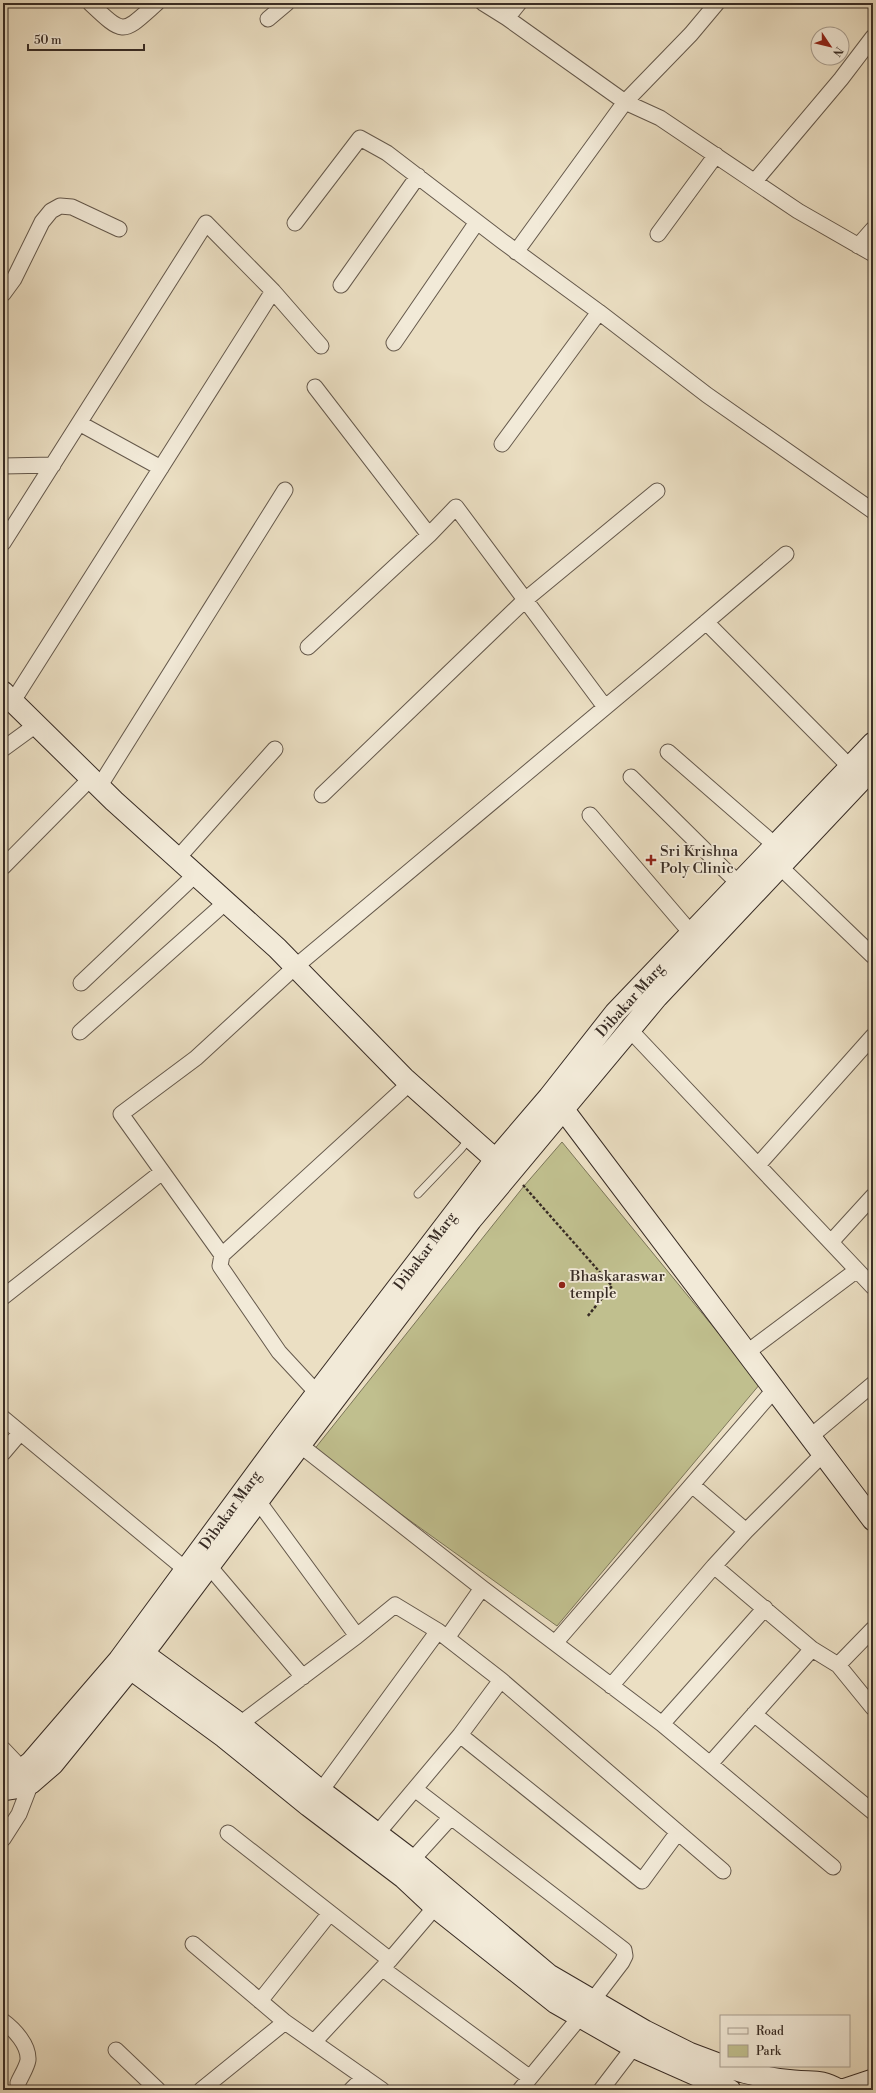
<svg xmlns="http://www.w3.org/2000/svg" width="876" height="2093" font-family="'Libre Bodoni',serif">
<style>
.green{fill:#c0bf8e;stroke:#7c765a}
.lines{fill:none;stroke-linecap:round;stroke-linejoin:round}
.lane-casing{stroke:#65594c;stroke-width:9}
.street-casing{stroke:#65594c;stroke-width:17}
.secondary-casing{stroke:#382c25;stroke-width:23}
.path{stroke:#382c25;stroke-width:2.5;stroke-dasharray:3 2;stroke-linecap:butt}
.lane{stroke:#f2ead8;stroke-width:7}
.street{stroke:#f2ead8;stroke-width:15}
.secondary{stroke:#f2ead8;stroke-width:21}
.poi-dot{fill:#8f2418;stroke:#f2ead8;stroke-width:1.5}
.labels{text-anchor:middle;stroke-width:3.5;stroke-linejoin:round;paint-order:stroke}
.poi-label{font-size:15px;fill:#382c25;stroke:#f2ead8;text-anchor:start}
.street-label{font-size:15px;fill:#382c25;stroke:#f2ead8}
</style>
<rect width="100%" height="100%" fill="#ebdfc3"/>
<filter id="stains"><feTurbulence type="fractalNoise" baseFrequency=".005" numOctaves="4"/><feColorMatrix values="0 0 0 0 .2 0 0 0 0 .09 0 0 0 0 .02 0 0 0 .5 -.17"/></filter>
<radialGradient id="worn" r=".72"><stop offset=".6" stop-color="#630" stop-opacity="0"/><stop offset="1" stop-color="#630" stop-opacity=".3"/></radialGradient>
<path class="green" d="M562,1142L760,1384L557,1626L313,1451L524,1186Z"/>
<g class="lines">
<g class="lane-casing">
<path id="lane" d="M418,1194L461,1149L469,1139"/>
</g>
<g class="street-casing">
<path id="street" d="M90,3C125,36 122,34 157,3
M483,3L507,18L519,3
M507,18L625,102L660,118L798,211L873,254
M268,19L287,3
M755,181L841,79L873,37
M295,223L360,138L387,153L502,241L599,312
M658,234L716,155
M858,246L873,229
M516,252L625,102L691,34L717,3
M341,285L418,176
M3,294L14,279L42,222L51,211L60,206L72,207L119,229
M394,343L477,222
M315,387L429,535
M79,423L161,468
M502,444L599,312L707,395L873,511
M3,466L53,465
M3,543L206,223L273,291L321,346
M706,622L850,767
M308,647L429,535L456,507L605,707
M13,701L273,291
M3,749L36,725
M668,752L775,845
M631,777L738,883
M99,787L285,490
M322,795L525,600L657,491
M590,815L691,933
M177,859L275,749
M773,860L873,956
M3,867L91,778
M81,983L195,875
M630,1030L857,1270L746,1353
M80,1032L226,902
M758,1165L873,1036
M831,1242L873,1196
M222,1255L121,1114L196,1058L295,967L657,664L786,554
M857,1270L873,1287
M3,1297L162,1172
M317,1393L279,1352L220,1266L222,1255L410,1083
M3,1418L185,1569
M810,1437L873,1384
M300,1445L482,1588L662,1724
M3,1453L20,1433
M692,1485L746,1531
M209,1566L303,1677
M714,1566L746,1531L823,1454
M765,1608L662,1724L710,1764L812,1649
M438,1631L501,1680L723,1871
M447,1638L482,1588
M555,1643L774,1390
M838,1665L873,1629
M611,1686L714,1566L812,1649L838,1665L873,1708
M754,1714L873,1812
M232,1730L357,1636L258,1501
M460,1735L642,1881L678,1832
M3,1749L22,1769
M710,1764L833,1867
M416,1790L624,1950L625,1956L622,1962L580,2017L520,2090
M315,1799L438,1631L395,1605L357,1636
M228,1833L390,1960
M3,1839L19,1814L31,1783
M371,1841L460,1735L501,1680
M412,1860L451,1817
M193,1944L285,2022L382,2090
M383,1969L529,2077
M260,2001L330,1913
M3,2021C14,2029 29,2045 28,2060C27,2067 21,2076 18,2083
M314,2042L390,1960L441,1900
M116,2050L158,2090
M201,2090L285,2022
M351,2090L364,2077
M601,2090L639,2040"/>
</g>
<g class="secondary-casing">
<path id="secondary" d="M3,692L114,801L277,948L404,1078L506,1169
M563,1109L873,1520
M133,1646L236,1721L321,1791L412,1860L549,1975L645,2031L689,2053L721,2065
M120,1661L224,1737L309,1806L404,1878L435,1907L556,2003L633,2047L730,2090
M3,1777L22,1769L31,1762L119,1660L284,1436L496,1159L549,1097L615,1013L873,743
M3,1790L22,1787L31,1783L53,1764L152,1642L300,1445L471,1220L657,997L873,768
M724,2066C747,2074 770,2079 794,2081C815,2083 819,2079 839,2090
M843,2090L873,2080"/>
</g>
<path class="path" d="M523,1185L612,1286L587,1317"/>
<use href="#lane" class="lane"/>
<use href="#street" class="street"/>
<use href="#secondary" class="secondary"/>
</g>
<g class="poi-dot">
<path d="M649 854h4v4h4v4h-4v4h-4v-4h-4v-4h4z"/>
<circle cx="562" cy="1285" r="4"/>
</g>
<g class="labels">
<g class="poi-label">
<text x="660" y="856">Sri Krishna<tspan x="660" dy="17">Poly Clinic</tspan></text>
<text x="570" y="1281">Bhaskaraswar<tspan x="570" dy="17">temple</tspan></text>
</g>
<g class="street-label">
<text transform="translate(630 1000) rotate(-48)" y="5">Dibakar Marg</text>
<text transform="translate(425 1251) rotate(-53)" y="5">Dibakar Marg</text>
<text transform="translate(230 1510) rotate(-54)" y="5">Dibakar Marg</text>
</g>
</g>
<rect width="876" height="2093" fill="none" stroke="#ebdfc3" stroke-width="16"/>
<rect x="4" y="4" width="868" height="2085" fill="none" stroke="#382c25" stroke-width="2"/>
<rect x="8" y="8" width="860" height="2077" fill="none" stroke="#382c25"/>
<rect x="720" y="2015" width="130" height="52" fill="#f2ead8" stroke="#a89e90"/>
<rect x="728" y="2028" width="20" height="6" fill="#f2ead8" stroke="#a89e90"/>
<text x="756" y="2035" font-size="12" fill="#382c25">Road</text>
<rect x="728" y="2045" width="20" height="12" fill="#c0bf8e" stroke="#a89e90"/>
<text x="756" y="2055" font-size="12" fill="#382c25">Park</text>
<g transform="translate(830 46) rotate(125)"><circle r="19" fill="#f2ead8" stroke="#a89e90"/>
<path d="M0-3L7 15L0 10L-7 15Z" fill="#8f2418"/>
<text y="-6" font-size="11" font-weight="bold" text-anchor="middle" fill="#382c25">N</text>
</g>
<path d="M28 44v6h116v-6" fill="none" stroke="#382c25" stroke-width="2"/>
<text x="34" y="44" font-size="12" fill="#382c25" stroke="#f2ead8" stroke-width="3" paint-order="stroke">50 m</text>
<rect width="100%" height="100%" filter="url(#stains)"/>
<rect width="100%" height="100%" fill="url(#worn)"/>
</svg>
